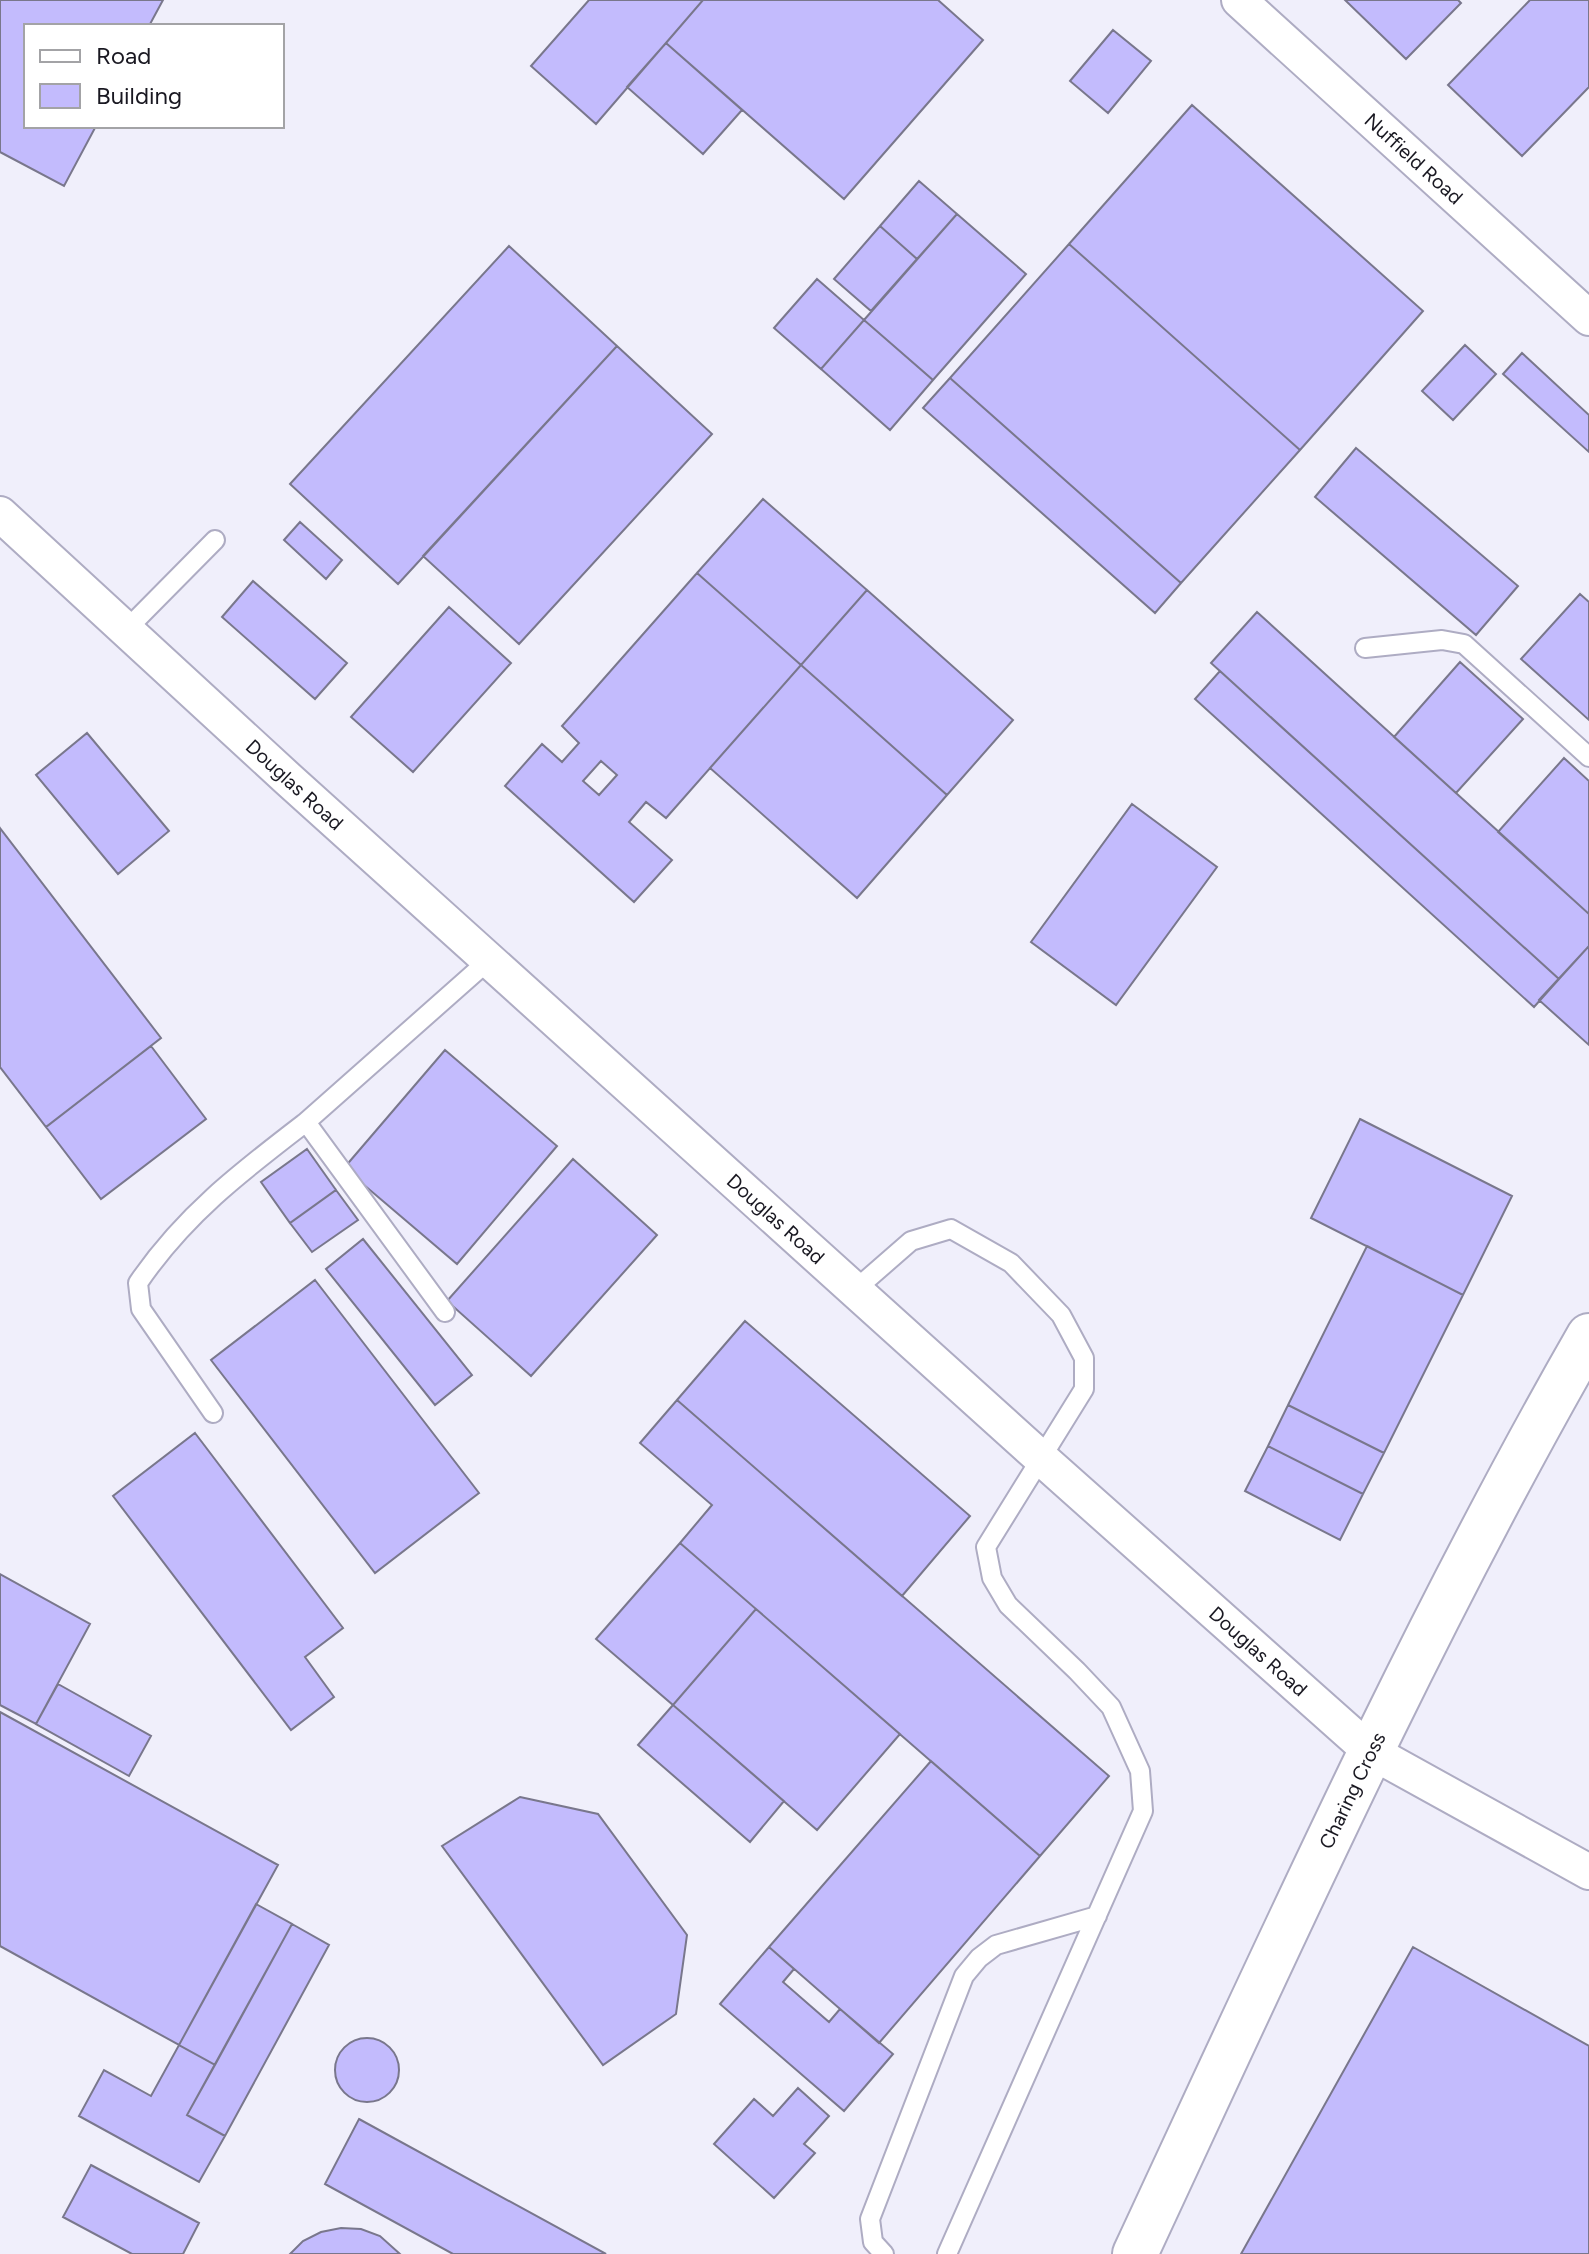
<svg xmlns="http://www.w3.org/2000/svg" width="1589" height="2254" font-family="Figtree,sans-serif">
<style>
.built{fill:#f0effb;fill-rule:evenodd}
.building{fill:#c3bbfd;stroke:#79778c;stroke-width:2;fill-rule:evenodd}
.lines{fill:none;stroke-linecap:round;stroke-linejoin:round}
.service-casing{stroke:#aeacc3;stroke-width:22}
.minor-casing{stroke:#aeacc3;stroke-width:38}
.tertiary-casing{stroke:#aeacc3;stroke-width:48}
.service{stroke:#fff;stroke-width:18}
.minor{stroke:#fff;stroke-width:34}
.tertiary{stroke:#fff;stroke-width:44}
.labels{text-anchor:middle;stroke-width:6;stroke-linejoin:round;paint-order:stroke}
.street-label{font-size:20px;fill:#191821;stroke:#fff}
</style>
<rect width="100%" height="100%" fill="#fafaff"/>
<path class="built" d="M0,0H1589V2254H0ZM26,26H282V126H26Z"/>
<path class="building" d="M0,0H163L149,26H26V126H96L64,186L0,152Z
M589,0H703L596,124L531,66Z
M703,0H938L983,40L844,199L666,43Z
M1345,0H1458L1461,3L1406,59Z
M1530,0H1589V87L1522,156L1448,85Z
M1113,30L1151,61L1108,113L1070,81Z
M666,43L742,110L703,154L627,87Z
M1192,105L1423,311L1300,450L1069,244Z
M919,181L957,214L917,259L880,226Z
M957,214L1026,274L933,380L864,320Z
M880,226L917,259L871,311L834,279Z
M1069,244L1300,450L1181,583L950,378Z
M509,246L617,346L398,584L290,484Z
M817,279L864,320L821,369L774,328Z
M864,320L933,380L890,430L821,369Z
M1465,345L1496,374L1453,420L1422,391Z
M617,346L712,434L519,644L423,556Z
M1522,353L1589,415V452L1503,374Z
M950,378L1181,583L1155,613L923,408Z
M1356,448L1518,586L1476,635L1315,497Z
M763,499L867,590L801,665L697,573Z
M300,522L342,560L326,579L284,540Z
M697,573L801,665L666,818L646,802L629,822L672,860L634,902L505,786L542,744L562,762L579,743L562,726ZM601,761L617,775L599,795L583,781Z
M253,581L347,663L315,699L222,617Z
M867,590L1013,720L947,795L801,665Z
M1580,594L1589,602V720L1521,659Z
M449,607L511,663L413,772L351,717Z
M1257,612L1589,914V946L1559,979L1211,663Z
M1460,662L1523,719L1456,793L1394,737Z
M801,665L947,795L857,898L710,768Z
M1220,671L1559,979L1534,1007L1195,699Z
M87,733L169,831L118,874L36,775Z
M1564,758L1589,781V914L1498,832Z
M1132,804L1217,867L1116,1005L1031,942Z
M0,828L161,1038L46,1127L0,1067Z
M1589,946V1045L1539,1000Z
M151,1046L206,1119L101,1199L46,1127Z
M445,1050L557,1146L457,1264L344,1168Z
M1360,1119L1512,1196L1463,1295L1311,1218Z
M307,1149L336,1190L290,1223L261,1182Z
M573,1159L657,1235L531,1376L447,1301Z
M336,1190L358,1220L312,1252L290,1223Z
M363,1239L472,1375L435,1405L326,1269Z
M1367,1246L1463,1295L1384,1453L1288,1405Z
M315,1280L479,1493L375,1573L211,1360Z
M745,1321L970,1516L902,1596L677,1400Z
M677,1400L1109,1776L1040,1856L680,1543L712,1505L640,1443Z
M1288,1405L1384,1453L1363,1494L1268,1446Z
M195,1433L343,1628L305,1657L334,1697L291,1730L113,1496Z
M1268,1446L1363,1494L1340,1540L1245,1491Z
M680,1543L756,1609L673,1705L596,1639Z
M0,1574L90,1624L36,1724L0,1705Z
M756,1609L900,1734L817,1830L673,1705Z
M58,1684L151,1736L129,1776L36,1724Z
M673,1705L784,1801L750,1842L638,1745Z
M0,1712L278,1865L179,2045L0,1946Z
M931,1761L1040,1856L879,2043L769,1947Z
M520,1797L598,1814L687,1935L676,2014L603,2065L442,1846Z
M256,1904L292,1924L215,2065L179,2045Z
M292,1924L329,1945L225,2136L187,2115Z
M769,1947L794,1969L783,1982L829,2022L840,2009L893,2054L844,2111L720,2004Z
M1413,1947L1589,2046V2254H1241Z
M335 2070a32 32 0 1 1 64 0a32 32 0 1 1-64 0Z
M179,2045L215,2065L187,2115L225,2136L199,2182L79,2116L104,2070L151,2096Z
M798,2088L829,2116L804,2144L815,2153L774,2198L714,2144L754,2099L773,2116Z
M359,2119L606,2254H453L325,2184Z
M91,2165L199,2223L183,2254H132L63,2217Z
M341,2228L361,2229L380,2236L400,2254H290L303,2241L321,2232Z"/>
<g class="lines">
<g class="service-casing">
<path id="service" d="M126,630L215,540
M1365,648L1442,640L1464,644L1589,757
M856,1289L911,1241L951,1229L1011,1263L1061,1315L1084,1358V1389L986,1547L992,1578L1008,1605L1077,1671L1111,1707L1140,1771L1143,1811L947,2254
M445,1312L306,1122L489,960
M213,1413L141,1309L138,1283C184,1215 242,1171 306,1122
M884,2254L873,2242L870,2219L964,1976L979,1958L996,1945L1097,1916"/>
</g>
<g class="minor-casing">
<g id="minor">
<path id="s1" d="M1239,0L1589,318"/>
<path id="s2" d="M0,514L288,779L1042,1459L1370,1751L1589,1872"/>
</g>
</g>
<g class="tertiary-casing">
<g id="tertiary">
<path id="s3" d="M1135,2254C1279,1945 1419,1632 1589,1336"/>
</g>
</g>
<use href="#service" class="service"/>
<use href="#minor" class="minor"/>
<use href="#tertiary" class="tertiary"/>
</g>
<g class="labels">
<g class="street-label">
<text dy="7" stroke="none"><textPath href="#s1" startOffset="236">Nuffield Road</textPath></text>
<text dy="7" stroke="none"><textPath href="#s2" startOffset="400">Douglas Road</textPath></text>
<text dy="7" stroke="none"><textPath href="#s2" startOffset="1048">Douglas Road</textPath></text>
<text dy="7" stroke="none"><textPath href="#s2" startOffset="1696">Douglas Road</textPath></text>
<text dy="7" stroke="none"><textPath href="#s3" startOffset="512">Charing Cross</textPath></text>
</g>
</g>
<rect x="24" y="24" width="260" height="104" fill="#ffffff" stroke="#a3a3a6" stroke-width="2"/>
<rect x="40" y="50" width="40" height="12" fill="#ffffff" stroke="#a3a3a6" stroke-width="2"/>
<text x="96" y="64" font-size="24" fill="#191821">Road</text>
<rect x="40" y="84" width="40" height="24" fill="#c3bbfd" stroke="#a3a3a6" stroke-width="2"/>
<text x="96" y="104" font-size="24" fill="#191821">Building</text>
</svg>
